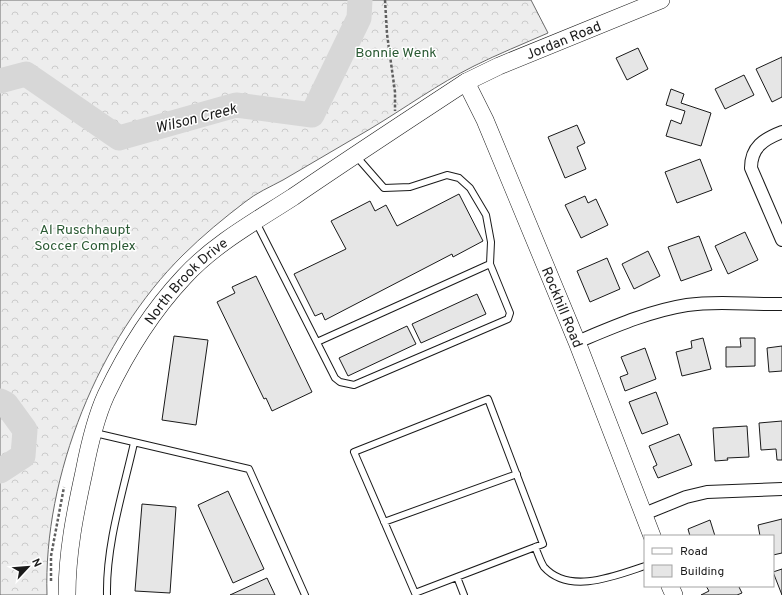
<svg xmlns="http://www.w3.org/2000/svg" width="782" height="595" font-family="Overpass,sans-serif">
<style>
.forest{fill:url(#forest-crowns);stroke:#6a6a6a}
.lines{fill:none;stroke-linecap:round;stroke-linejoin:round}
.river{stroke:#d7d7d7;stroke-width:25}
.building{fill:#e6e6e6;stroke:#1a1a1a}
.lane-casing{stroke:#1a1a1a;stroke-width:8}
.street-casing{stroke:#1a1a1a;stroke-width:14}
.secondary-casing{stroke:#1a1a1a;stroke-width:18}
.path{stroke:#5f5f5f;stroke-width:2.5;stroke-dasharray:3 2;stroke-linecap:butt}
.lane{stroke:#fff;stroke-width:6}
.street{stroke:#fff;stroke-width:12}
.secondary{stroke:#fff;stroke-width:17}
.labels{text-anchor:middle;stroke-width:3;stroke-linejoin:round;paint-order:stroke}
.street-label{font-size:14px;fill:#1a1a1a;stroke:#fff}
.park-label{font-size:14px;fill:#2b5a34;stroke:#fff}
.water-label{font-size:15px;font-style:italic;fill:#1a1a1a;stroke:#fff}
</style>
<defs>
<pattern id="forest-crowns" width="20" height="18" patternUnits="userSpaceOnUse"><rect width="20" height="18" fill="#ededed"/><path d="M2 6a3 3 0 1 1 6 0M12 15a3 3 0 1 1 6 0" fill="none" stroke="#cbcbcb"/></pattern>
</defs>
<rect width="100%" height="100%" fill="#fff"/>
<path class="forest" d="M0,0H531L548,33C523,44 498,54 474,66C438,84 405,108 370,129C341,146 312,163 283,180C270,187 256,193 245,202C224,218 202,236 183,255C99,338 43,476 47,595H0Z"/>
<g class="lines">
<path class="river" d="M0,81L26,74L119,138L236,105L312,115L359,18L360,0
M0,401L6,404L25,430L23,456L0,471"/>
</g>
<path class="building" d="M638,48L648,69L627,80L616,58Z
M782,57V97L772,102L756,69Z
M744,75L754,95L725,109L715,89Z
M671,89L684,94L681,103L711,113L701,146L666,136L671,120L681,124L685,111L666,105Z
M577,125L585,143L577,147L586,169L565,178L548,137Z
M700,159L712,190L677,203L665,172Z
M459,194L483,241L453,257L452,254L325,320L322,313L315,316L294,274L346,249L331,221L370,201L375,211L386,205L397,226Z
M585,196L588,203L596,199L608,225L581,238L565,205Z
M745,232L758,260L728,274L715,246Z
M699,236L712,270L681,281L668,247Z
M648,251L660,276L634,289L622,264Z
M607,258L620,289L590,302L577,271Z
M256,276L312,392L272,411L266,398L264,399L217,302L235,293L232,287Z
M477,294L486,314L421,343L412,324Z
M407,326L416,344L348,376L339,358Z
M174,336L208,340L196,425L162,420Z
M703,338L711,369L682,376L676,352L692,348L691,341Z
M740,338H755V366L726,367V347H741Z
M782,346V371L769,372L767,348Z
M645,348L656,379L625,391L620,377L628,374L621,357Z
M656,392L668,424L642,434L629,402Z
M782,421V460H777L776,449L761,450L759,423Z
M747,426L749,457L727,458L728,460L715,461L713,428Z
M679,434L692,465L658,478L653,467L657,465L649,446Z
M228,491L264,569L233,583L198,505Z
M142,504L176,507L170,593L135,591Z
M782,519V553L773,555V536H760L758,525Z
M710,520L715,536H690L688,529Z
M782,569V595L773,572Z
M267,578L275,595H230Z
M706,586H742L739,587L742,593L737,595H701L709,591Z"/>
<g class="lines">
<g class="lane-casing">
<path id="lane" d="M256,222L335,378L340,382L354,385L508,319L510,313L490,264L491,242L486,215L470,188L459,178L447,175L410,187L384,188L356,156
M317,342L490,264
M488,399L543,544L415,593L354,452Z
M95,433L249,469L305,595
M384,522L517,474
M535,547C538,553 540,561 544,567C569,595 615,576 645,566
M457,577L464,595
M107,595C106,544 123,492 134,443"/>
</g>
<g class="street-casing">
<path id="street" d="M782,132C764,139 751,147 751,168L782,240
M577,342C613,327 649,311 687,305C719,300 750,305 782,304
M644,514L686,497L707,492L782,489"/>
</g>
<g class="secondary-casing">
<g id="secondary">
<path id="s1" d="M466,82L485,120L577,342L652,536"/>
<path d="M670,586L674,595"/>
<path id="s2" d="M67,595C67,553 75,513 84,472C89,446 95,419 106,395C126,353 152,311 184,277C214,244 256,221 293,197C350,158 408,120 466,82L499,66L661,0"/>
</g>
</g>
<path class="path" d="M385,0L387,34L395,92V111
M51,581V556L64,487"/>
<use href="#lane" class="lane"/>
<use href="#street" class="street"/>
<use href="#secondary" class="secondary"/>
</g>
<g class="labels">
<g class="street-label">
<text dy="5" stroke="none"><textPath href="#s2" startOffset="796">Jordan Road</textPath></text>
<text dy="5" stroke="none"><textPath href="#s2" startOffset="345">North Brook Drive</textPath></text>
<text dy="5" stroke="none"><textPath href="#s1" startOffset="245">Rockhill Road</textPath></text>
</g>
<g class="park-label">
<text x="396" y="57">Bonnie Wenk</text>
<text x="85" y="234">Al Ruschhaupt<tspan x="85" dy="16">Soccer Complex</tspan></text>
</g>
<g class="water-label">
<text transform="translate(196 118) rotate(-14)" y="5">Wilson Creek</text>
</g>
</g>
<rect x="644" y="535" width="130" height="52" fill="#ffffff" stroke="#a3a3a3"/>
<rect x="652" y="548" width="20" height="6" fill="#ffffff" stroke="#a3a3a3"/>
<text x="680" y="555" font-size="12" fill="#1a1a1a">Road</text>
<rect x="652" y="565" width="20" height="12" fill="#e6e6e6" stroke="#a3a3a3"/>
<text x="680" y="575" font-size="12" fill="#1a1a1a">Building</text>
<g transform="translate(28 567) rotate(64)" stroke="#ffffff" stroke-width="3" paint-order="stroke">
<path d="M0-3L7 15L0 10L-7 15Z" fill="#1a1a1a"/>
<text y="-6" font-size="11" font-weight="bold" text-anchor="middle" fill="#1a1a1a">N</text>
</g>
</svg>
